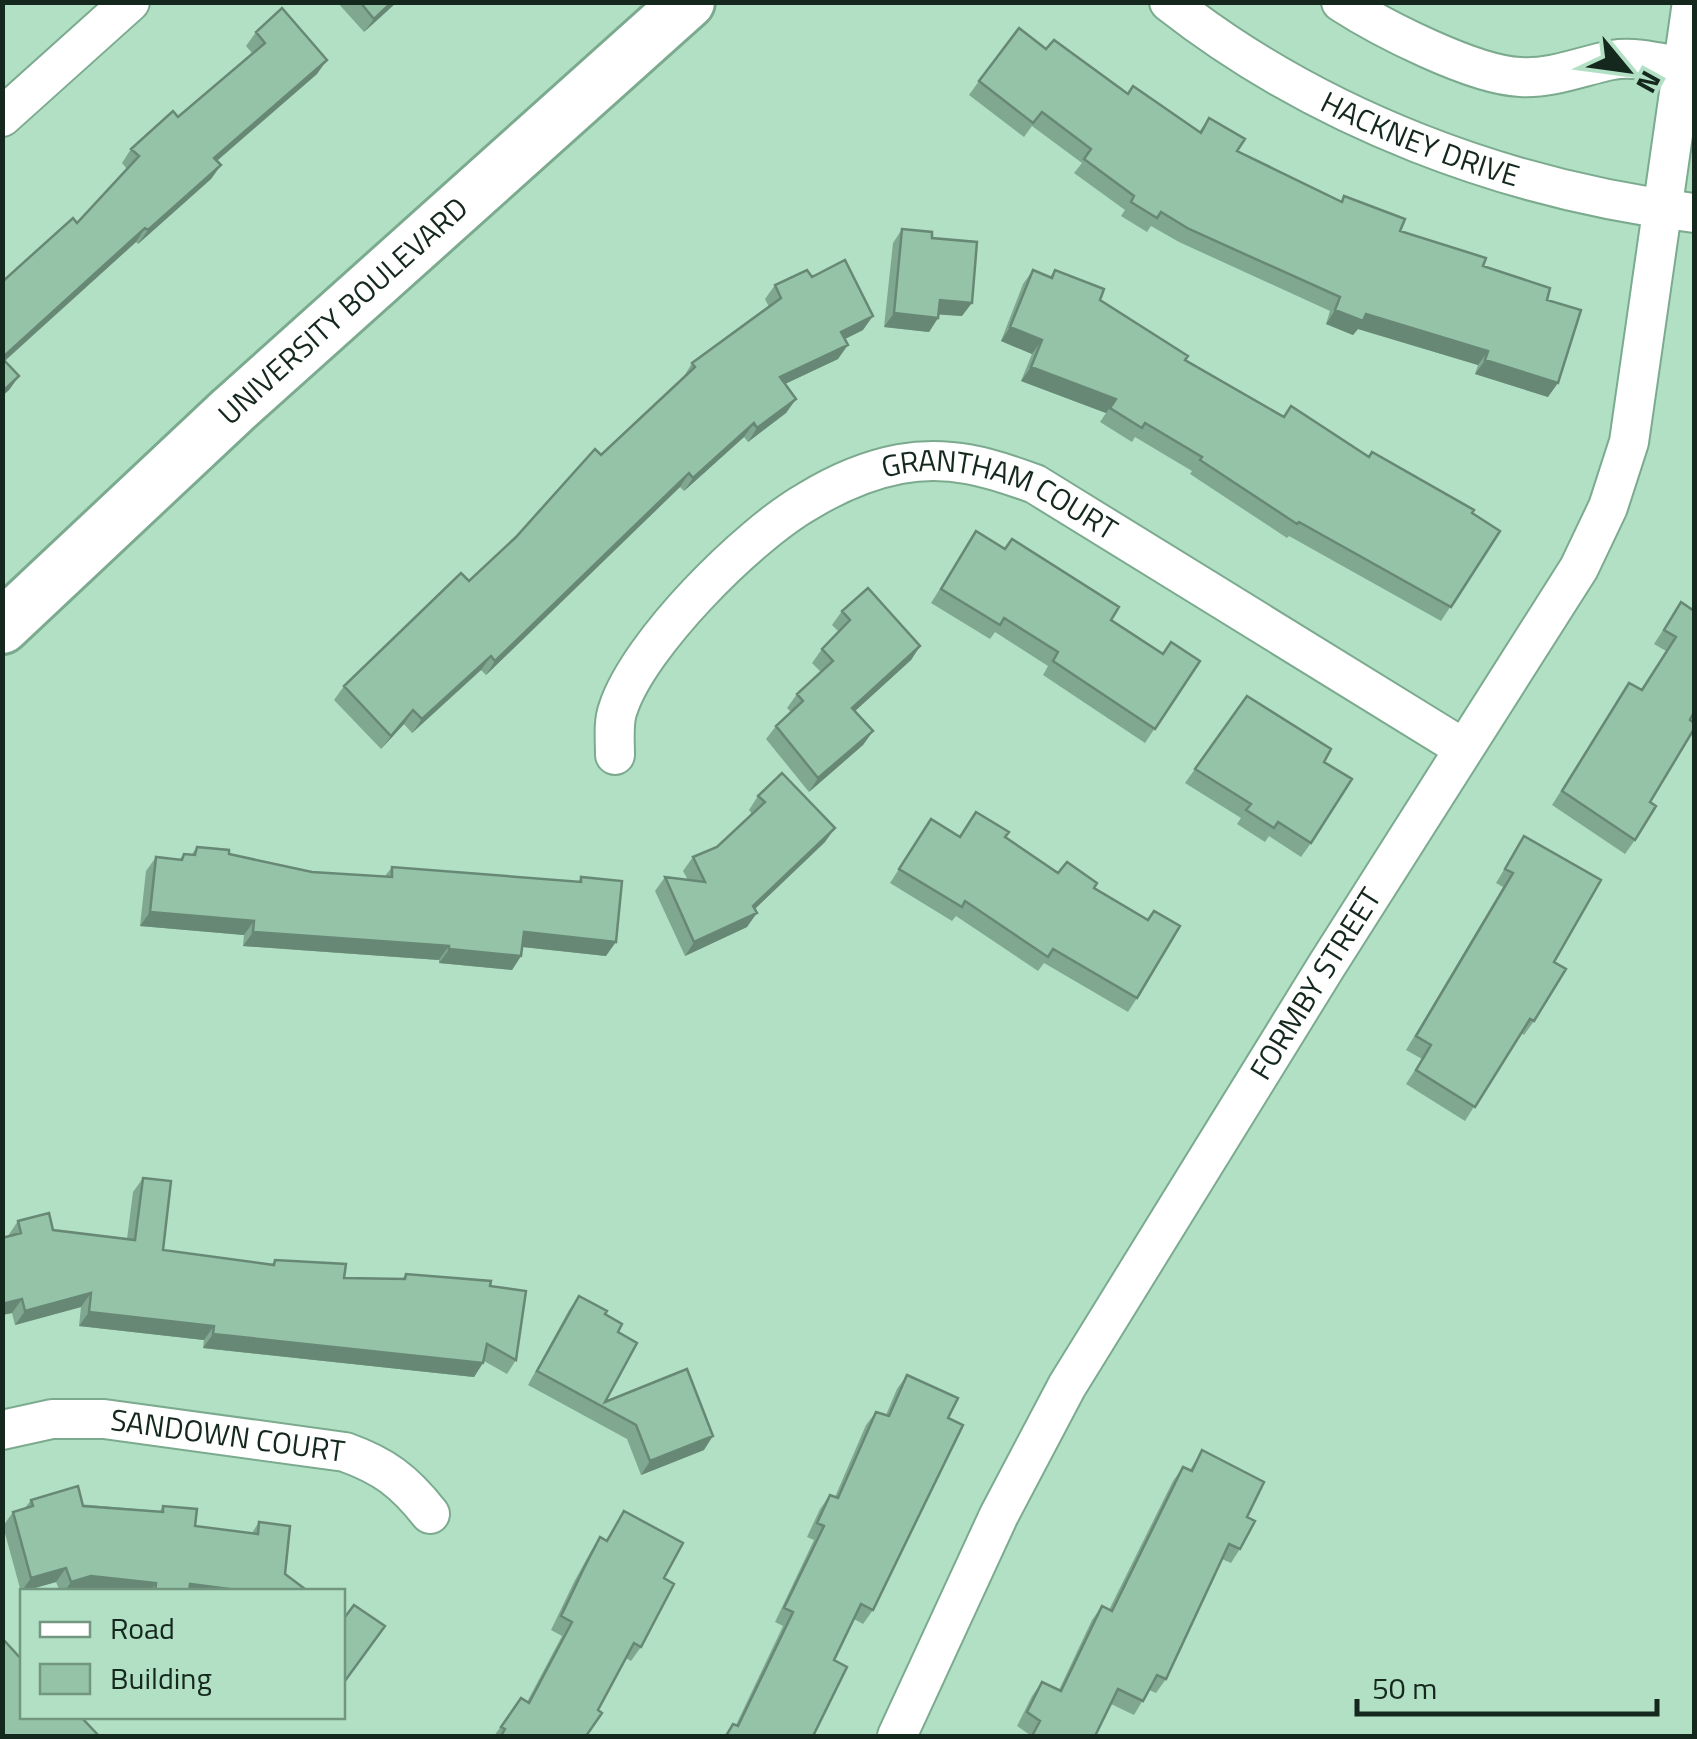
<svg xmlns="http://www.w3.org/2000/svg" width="1697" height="1739" font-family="'Titillium Web',sans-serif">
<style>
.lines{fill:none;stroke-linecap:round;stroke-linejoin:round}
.street-casing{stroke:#7caa8f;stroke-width:42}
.secondary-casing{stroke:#7caa8f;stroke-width:58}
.street{stroke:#fff;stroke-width:38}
.secondary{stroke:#fff;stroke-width:52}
.wall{fill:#80a890}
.shaded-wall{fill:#688876}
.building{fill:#95c3a8;stroke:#688876;stroke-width:2.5}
.labels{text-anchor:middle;stroke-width:8;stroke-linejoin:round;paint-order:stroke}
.street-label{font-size:30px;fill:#15281d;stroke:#b1e0c4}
</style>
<rect width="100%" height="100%" fill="#b1e0c4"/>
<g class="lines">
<g class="street-casing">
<g id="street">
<path id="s1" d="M1169,2C1318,119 1507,190 1694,213"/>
<path d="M1341,2C1381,28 1473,75 1520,77C1552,79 1582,66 1612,60C1635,56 1660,63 1682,67"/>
<path d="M2,117L130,2"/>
<path id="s2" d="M615,755C615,740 613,722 618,709C639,644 748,535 808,501C836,484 868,470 900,464C949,455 989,467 1035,484L1463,748"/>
<path id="s3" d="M2,1430L52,1419H104L345,1452C384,1466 404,1481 430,1514"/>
<path id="s4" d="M897,1736L999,1515L1067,1386L1327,965L1579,568L1608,507L1629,442L1692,2"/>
</g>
</g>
<g class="secondary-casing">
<g id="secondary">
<path id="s5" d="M2,627L233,410L688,2"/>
</g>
</g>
<use href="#street" class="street"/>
<use href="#secondary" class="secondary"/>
</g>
<path class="wall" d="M337,2H397L364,32Z
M256,32L317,74L217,161L221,165L211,179L138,244L136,242L5,361L19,376L9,390L2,396V282L77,223L127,169L122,163L131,149L178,117L252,53L246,46Z
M1046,49L1199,132L1209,118L1237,151L1341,202L1344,196L1400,231L1483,266L1547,300L1548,397L1475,374L1478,365L1358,329L1353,335L1326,324L1330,311L1179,242L1151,226L1147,232L1121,216L1125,210L1074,173L1082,163L1032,126L1024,137L969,95L979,81Z
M902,229L932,238L962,316L939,314L938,318L929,332L884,327L893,243Z
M1033,270L1050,277L1055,270L1185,360L1284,417L1369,457L1472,513L1500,531L1441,621L1289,536L1287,538L1190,474L1192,471L1135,437L1132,442L1100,422L1106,413L1021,381L1032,354L1001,341L1023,284Z
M812,277L863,330L845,339L838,359L785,384L796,399L786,413L748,442L744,437L684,491L680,487L486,675L481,670L412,733L404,724L381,749L334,700L344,686L469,581L683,378L692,363L769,307L765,299L775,285Z
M976,531L1163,654L1200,661L1145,743L1043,675L1048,666L995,632L990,639L931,603Z
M1694,601V712L1650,802L1635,840L1625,854L1552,805L1629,683L1641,690L1666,651L1654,644L1681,602L1691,609Z
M842,611L920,646L911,660L855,711L873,731L863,745L809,792L766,739L776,726L791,712L787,708L797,694L821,672L812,663L822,649L839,632L832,625Z
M1247,696L1324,762L1311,843L1301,857L1269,836L1265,842L1237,824L1241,818L1185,783Z
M758,796L825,842L755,909L747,927L685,956L655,891L665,877L688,880L683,871L693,857L717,847L752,814L749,810Z
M931,819L960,837H1005L1058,873L1094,888L1137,998L1128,1012L1044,963L1038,971L956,916L952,921L890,883Z
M1524,836L1554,962L1534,1021L1524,1035L1521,1033L1465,1121L1406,1084L1422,1059L1406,1050L1503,887L1496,883Z
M197,847L312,872L385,876L392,867L578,882L581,877L606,956L522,947L521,956L512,970L439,963V960L243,946L244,935L140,926L146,871L156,857L180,859L184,854H192Z
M143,1178L163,1250L272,1264L275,1260L344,1278L402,1279L406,1274L490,1286L516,1360L507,1374L484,1361L474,1377L203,1348L204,1340L79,1326L81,1307L15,1325L12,1313L2,1315V1238L8,1236L18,1221L53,1230L127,1239L133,1192Z
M579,1296L605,1314L618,1332L605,1402L704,1450L641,1475L627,1439L528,1385L569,1310Z
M907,1375L948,1418L873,1610L863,1624L854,1619L834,1660L813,1736H724L733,1724L736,1725L783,1626L775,1622L814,1540L807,1537L820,1509L830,1495L835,1497L866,1425L876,1412L886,1415L897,1389Z
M1202,1450L1247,1517L1240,1549L1231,1563L1222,1559L1166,1679L1156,1693L1149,1690L1134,1715L1111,1704L1095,1736H1029L1030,1735L1017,1726L1032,1696L1042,1682L1059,1690L1092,1620L1102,1606L1109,1610L1173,1481L1183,1467L1190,1470Z
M31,1500L160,1511L163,1506L195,1526L252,1533L259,1522L285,1574L309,1592H97L82,1590L60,1592L56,1582L21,1592L3,1526L13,1512L25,1508Z
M624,1511L664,1578L641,1647L631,1661L626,1658L598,1710L586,1736H494L521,1698L527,1702L562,1636L551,1630L574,1582L591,1551L600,1537L606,1540Z"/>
<path class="shaded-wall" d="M392,2H397L364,32L374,19Z
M327,60L317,74L205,171L214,158Z
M221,165L211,179L138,244L148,230Z
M145,228L136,242L2,363V358Z
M940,300L972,303L962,316L930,314Z
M1335,310L1366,314L1488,351L1478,365L1358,329L1353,335L1326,324Z
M894,313L938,318L929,332L884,327Z
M873,316L863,330L831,346L841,332Z
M1010,327L1042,340L1032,354L1001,341Z
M848,345L838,359L770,391L780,377Z
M1485,360L1558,383L1548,397L1475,374Z
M1031,367L1116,399L1106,413L1021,381Z
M19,376L9,390L2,396V392Z
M796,399L786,413L748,442L757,428Z
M754,423L744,437L684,491L693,478Z
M689,473L680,487L486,675L495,661Z
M920,646L911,660L843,722L852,708Z
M491,656L481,670L412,733L422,719Z
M413,710L404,724L381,749L391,736Z
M873,731L863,745L809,792L818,778Z
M835,828L825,842L744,919L757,913L747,927L685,956L694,942L753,906Z
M150,912L254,921L244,935L140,926Z
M253,932L449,946L439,960L243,946Z
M524,932L616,942L606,956L514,946Z
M449,949L521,956L512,970L439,963Z
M91,1293L81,1307L15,1325L25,1311Z
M22,1299L12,1313L2,1315V1304Z
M89,1312L214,1326L204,1340L79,1326Z
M213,1334L483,1363L474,1377L203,1348Z
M713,1436L704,1450L641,1475L650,1461Z
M66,1568L56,1582L21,1592L31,1578Z
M91,1576L156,1583L150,1592L82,1590L64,1592L71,1582Z
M190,1584L252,1592H185Z"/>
<path class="building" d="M360,2H392L374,19Z
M282,8L327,60L214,158L221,165L148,230L145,228L2,358V282L73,218L77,223L139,156L131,149L173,111L178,117L265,43L256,32Z
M1019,28L1046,49L1054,40L1128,94L1133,86L1201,133L1209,118L1245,139L1237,151L1342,202L1344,196L1405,219L1400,231L1486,258L1483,266L1550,288L1547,300L1581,310L1558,383L1485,360L1488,351L1366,314L1363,321L1335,310L1340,297L1189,229L1161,212L1157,218L1131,202L1134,196L1084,159L1091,149L1042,112L1033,123L979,81Z
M902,229L932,232V238L977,242L972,303L940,300L938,318L894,313Z
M845,260L873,316L841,332L848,345L780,377L796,399L757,428L754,423L693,478L689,473L495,661L491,656L422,719L413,710L391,736L344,686L461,573L469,581L516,537L595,449L601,455L695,367L692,363L781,298L775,285L807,270L812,277Z
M1033,270L1052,278L1055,270L1104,289L1100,300L1188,356L1185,360L1284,417L1291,406L1369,457L1372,452L1474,510L1472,513L1500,531L1451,607L1299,522L1297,524L1200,460L1202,457L1145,423L1142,428L1110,408L1116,399L1031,367L1042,340L1010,327Z
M2,358L19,376L2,392Z
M976,531L1005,549L1012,539L1119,607L1111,620L1163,654L1171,642L1200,661L1155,729L1053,661L1058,652L1004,618L1000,625L941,589Z
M868,588L920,646L852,708L873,731L818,778L776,726L803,701L797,694L833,661L822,649L850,620L842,611Z
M1681,602L1694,611V712L1690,720L1694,723V729L1650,802L1656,806L1635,840L1562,791L1629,683L1642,690L1676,637L1664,630Z
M1247,696L1331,749L1324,762L1352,779L1311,843L1278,822L1274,828L1246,810L1251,804L1195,769Z
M782,773L835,828L753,906L757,913L694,942L665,877L705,882L693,857L717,847L765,802L758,796Z
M976,812L1009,832L1005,837L1058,873L1067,862L1097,883L1094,888L1148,920L1154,911L1180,926L1137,998L1053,949L1048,957L965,901L962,907L899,869L931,819L960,837Z
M1524,836L1601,880L1554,962L1566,969L1534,1021L1530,1019L1475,1107L1416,1070L1431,1045L1416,1036L1513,873L1505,869Z
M197,847L229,850V854L312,872L392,877V867L581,882V877L622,881L616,942L524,932L521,956L449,949V946L253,932L254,921L150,912L156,857L182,860L184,854L195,855Z
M143,1178L171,1181L163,1250L274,1265L275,1260L346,1264L344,1278L405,1279L406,1274L491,1281L490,1286L526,1291L516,1360L487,1344L483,1363L213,1334L214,1326L89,1312L91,1293L25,1311L22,1299L2,1304V1238L21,1233L18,1221L49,1213L53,1230L135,1240Z
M579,1296L607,1311L605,1314L622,1324L618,1332L637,1343L605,1402L687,1369L713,1436L650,1461L636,1425L537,1371Z
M907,1375L958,1398L948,1418L963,1425L873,1610L861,1604L834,1660L847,1667L813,1736H726L733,1724L738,1726L793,1612L784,1608L824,1526L817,1523L830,1495L838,1498L876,1412L889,1416Z
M1202,1450L1264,1482L1247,1517L1255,1521L1240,1549L1229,1544L1166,1679L1157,1675L1143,1701L1118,1689L1095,1736H1032L1040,1721L1027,1712L1042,1682L1061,1691L1102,1606L1112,1611L1183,1467L1192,1471Z
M78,1486L83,1506L163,1512V1506L197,1509L195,1526L258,1534L259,1522L290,1526L285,1574L309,1592H252L190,1584L189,1592H155L156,1583L91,1576L71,1582L66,1568L31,1578L13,1512L33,1506L31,1500Z
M624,1511L683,1543L664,1578L674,1584L641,1647L634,1643L598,1710L602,1713L586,1736H501L505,1729L501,1727L521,1698L529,1703L572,1622L561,1616L584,1568L600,1537L607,1541Z
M354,1605L385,1626L342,1685V1616L345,1617Z
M2,1638L22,1660V1716H80L99,1736H2Z"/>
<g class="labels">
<g class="street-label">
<text dy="10" stroke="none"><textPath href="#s1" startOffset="288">HACKNEY DRIVE</textPath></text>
<text dy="10" stroke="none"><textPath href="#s5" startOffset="465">UNIVERSITY BOULEVARD</textPath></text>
<text dy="10" stroke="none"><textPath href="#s2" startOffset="538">GRANTHAM COURT</textPath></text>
<text dy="10" stroke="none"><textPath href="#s4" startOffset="862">FORMBY STREET</textPath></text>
<text dy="10" stroke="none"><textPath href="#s3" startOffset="228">SANDOWN COURT</textPath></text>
</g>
</g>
<rect width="1697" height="1739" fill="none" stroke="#15281d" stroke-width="10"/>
<rect x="20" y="1589" width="325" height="130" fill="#b1e0c4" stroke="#739681" stroke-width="2.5"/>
<rect x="40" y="1622" width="50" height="15" fill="#ffffff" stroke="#739681" stroke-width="2.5"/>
<text x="110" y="1639" font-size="30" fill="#15281d">Road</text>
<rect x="40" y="1664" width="50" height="30" fill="#95c3a8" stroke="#739681" stroke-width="2.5"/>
<text x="110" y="1689" font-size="30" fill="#15281d">Building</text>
<g transform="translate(1627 70) rotate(119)" stroke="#b1e0c4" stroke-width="8" paint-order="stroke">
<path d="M0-8L18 38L0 25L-18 38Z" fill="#15281d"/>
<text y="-15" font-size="28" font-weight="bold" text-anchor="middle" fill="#15281d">N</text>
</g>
<path d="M1357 1699v15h300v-15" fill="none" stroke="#15281d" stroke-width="5"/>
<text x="1372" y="1699" font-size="30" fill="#15281d" stroke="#b1e0c4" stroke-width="8" paint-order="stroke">50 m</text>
</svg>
